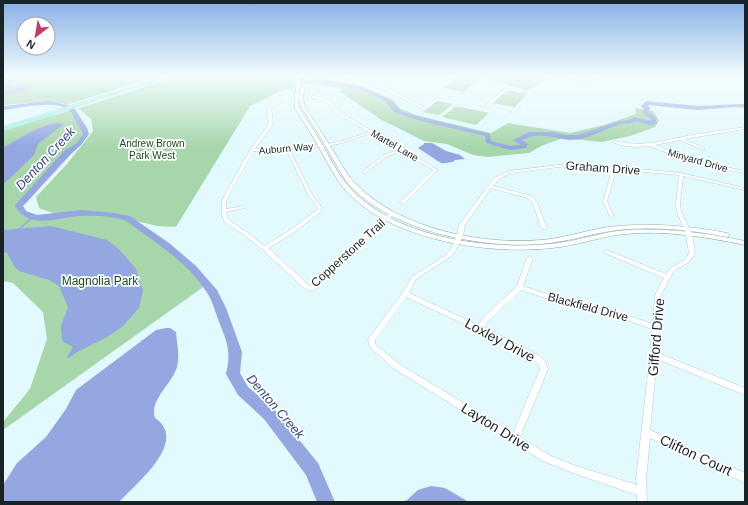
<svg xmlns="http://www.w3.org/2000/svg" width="748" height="505" font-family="Helvetica,sans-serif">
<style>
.green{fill:#a7d6ab;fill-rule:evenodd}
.water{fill:#94a7e1}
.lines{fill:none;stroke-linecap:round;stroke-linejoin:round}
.stream{stroke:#94a7e1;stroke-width:1.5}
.river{fill:#94a7e1;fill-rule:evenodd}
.minor-casing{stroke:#89a5a9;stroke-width:0.5}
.tertiary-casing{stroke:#89a5a9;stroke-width:1}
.primary-casing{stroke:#d5d7d8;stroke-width:1}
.minor{fill:#fff;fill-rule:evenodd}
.tertiary{fill:#fff;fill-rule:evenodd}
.primary{fill:#9cf4e3;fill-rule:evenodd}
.labels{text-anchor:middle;stroke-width:3.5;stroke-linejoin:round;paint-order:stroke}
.far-park-label{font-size:10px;fill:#154e21;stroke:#fff}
.far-street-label{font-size:10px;fill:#182325;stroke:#fff}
.street-label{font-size:12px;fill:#182325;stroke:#fff}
.park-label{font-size:12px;fill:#154e21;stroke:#fff}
.water-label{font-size:13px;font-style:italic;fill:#36478c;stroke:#fff}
.near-street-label{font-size:14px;fill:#182325;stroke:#fff}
</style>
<rect width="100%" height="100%" fill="#e2f9fd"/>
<path class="green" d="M3,76H158L66,105C53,98 19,104 3,105Z
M178,76H294V89H285L250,106L176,227L157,226L132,220L148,232L162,240L185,261L206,285L3,430V422L30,389L47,339L43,312L13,283L3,281V130L79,108ZM78,108L91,119L93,131L67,164L36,197L39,208L58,215H65L37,218L25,214L20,206L24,200L67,153L79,144L86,134C84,127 78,116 73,111Z
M460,76L480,79L463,92L443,88Z
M499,76H534L547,79L531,89L527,90L491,80Z
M306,77L361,86L392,99L401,109L416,115L491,133L508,123L570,133L604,125L633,115L636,113L635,108L653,111L659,120L655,127L630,136L602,142L563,138L541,146L529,153L487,157L473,155L447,144L424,141L380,119L342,93L338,92L343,89L310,83Z
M508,89L529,92L515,107L493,103Z
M437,101L453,104L439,115L423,112Z
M456,106L489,113L476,125L442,117Z"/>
<path class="water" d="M56,123L64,124L38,144L34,155L3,185V148C20,138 36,127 56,123Z
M424,143H432L446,151L460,155L465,159L455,160L453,162C448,162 445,164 441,163L418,148L424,144Z
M51,226L107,240L119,249L136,269L143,291L139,308L123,326L107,337L77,352L69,358L67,357L73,347L62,341L61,326L68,307L59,286L49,280L19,271L14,266L7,253L3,252V230Z
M166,328H170L176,332C177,344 180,356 177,367C172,384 149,400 155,418C189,441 137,483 119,502H3V485L17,463L46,437L66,409L76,390L156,330Z
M431,486L445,488L469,502H402L407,500L418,490Z"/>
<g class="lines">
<path class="stream" d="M18,230L33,217"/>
<path class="river" d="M4,76H11L15,79L10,85C17,88 26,83 33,87L23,92L3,95V91L21,89L13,90L5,87L4,84L10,79Z
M286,76H295L308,79H322L360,86L391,100C394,104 398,106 400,111L424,118L490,134L491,141L510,146L521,145L513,140L529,132H553L565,135H577L620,121L629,120L634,117L651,121L650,118L642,113L644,109L641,106L646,101L698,106L739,104H745V108L734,107L698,110L648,105L650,109L648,112L655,116L657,124L649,125L635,121L633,123C629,124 625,123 621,124C607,128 594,136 580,139C560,143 544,129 522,140L528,144L526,148L510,150L486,143L485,136L421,121L395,113C392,109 389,107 387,102L359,89L322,83H308Z
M48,101L67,105L75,109L87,128L89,134L81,145L70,155L27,202L23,206L26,211L37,215L81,210L114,213L130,216L169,243L196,266L217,290L226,308L242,352L240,373L248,387L274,409L318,463L335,502H317L306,475L264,419L238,395L226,374C231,352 228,345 220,324C216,315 214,305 209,296C196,272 166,249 144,234C136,229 129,221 121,219C109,216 94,215 81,216C58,217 30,231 15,206L16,204L64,151L77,143L83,134C81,128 78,125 75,120C74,118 74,114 71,112C57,98 21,108 3,110V106Z"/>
<g class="minor-casing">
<path id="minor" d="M339,76H342L341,78L344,79L383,86L423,107L426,106L441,95L443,96L428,108L423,109L381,88L342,81L338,78Z
M605,76H612L588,81H575L574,80L575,79H588Z
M506,88L531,93L513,113L510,112L528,94L508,90L488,107H486V105Z
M313,96C319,97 325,98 329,101C335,105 338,111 344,115L403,148H405L406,150L438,170L404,204H402L400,203V202L433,170L402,151L386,157L365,173H363V171L384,155L400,149L371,133L342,143L327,146L290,151L313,196L322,208L321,212L290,235L268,248L309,285L310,286L384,217L391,213H395V214L388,219L313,291H311L305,289L262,249L243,234L230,226L224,221L221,211L222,210V200L250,150L267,127L269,122L267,108L279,101L282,102L271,108L273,122L271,127L255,149C283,149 315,148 342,141C351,138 360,135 369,132L337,114L327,102L323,100L312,98V96ZM253,151H287L309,196L318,208L317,210L286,233L264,246L247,232L234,224L228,219L226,212L245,208V207L243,206L226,209V200Z
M745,127V129L684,139L704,148V150H703L680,140L655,145C684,157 714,165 745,171V173C713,167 682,159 652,147L651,146C639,147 624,148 613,142L615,141C644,148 664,140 692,135C710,132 727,130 745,127Z
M575,163L681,173L745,188V190L683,176L680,203L681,212L692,234L695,253L689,262L675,270L670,278L661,295L658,353L745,388V395L657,359L650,430L745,473V483L650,438L646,480L647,502H637V495L576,474L543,461L393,368L370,347L368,340L369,338L403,292L412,277L446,255L451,249L457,236L459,225L494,178L509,171ZM575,165L608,168L610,177L603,201L610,217L612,218L614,217L607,201L614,177L612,169L679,175L676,203L677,212L686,234L689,253L685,260L671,268L666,274L609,251L607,250L604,252L605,253L664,278L655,295L653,324L608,309L579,305L523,286L533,258L530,256L527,258L517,286L487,314L478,325L409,293L416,279L450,257L455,251L463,236L465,225L491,188L528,198L533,203L541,228L542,229H546L547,228L537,203L532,196L493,186L498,180L510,173ZM521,290L579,309L608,313L652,329L650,355L636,480L637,485L576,466L549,455L520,437L548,369L545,361L540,356L484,327L491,318ZM406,297L477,330L534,360L539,365L540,369L513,433L399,364L375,344V340Z"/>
</g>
<g class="tertiary-casing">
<path id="tertiary" d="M296,76H300C302,87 297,97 299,108C307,120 315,132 322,144C332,162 342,182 358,196C406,240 496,251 559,243C582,240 604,231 628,230C667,228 706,233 745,241V245C706,237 665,230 625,234C603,236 582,244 560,247C497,256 403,243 354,199C337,184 328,163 317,144C310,132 302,120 295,108C293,97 298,87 296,76Z
M302,81L305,82L303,98L305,107C316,123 326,139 336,155C342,165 348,177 357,185C401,229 481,245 541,240C567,238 592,228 618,226C655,223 691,226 727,233L730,235L727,237C694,230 661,227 627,229C598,231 570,242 541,244C482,249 393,231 351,187C343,178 337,166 331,156C322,139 312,123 301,107L299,98Z"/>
</g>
<g class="primary-casing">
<path id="primary" d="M165,76H172L3,131V127Z"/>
</g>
<use href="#minor" class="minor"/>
<use href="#tertiary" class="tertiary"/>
<use href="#primary" class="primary"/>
</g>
<linearGradient id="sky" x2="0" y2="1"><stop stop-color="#86afe5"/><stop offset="0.52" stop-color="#f2fcfe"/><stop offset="1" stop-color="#f2fcfe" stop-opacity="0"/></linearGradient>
<rect width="748" height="147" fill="url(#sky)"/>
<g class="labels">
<g class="far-park-label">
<text x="152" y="147">Andrew Brown<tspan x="152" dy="12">Park West</tspan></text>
</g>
<g class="far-street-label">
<text transform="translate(395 145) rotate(30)" y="4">Martel Lane</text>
<text transform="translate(286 148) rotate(-5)" y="4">Auburn Way</text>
<text transform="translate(698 160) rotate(16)" y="4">Minyard Drive</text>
</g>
<g class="street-label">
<text transform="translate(603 168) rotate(4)" y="4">Graham Drive</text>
<text transform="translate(348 253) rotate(-42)" y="4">Copperstone Trail</text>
<text transform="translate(588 307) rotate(15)" y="4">Blackfield Drive</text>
</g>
<g class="park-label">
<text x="100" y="285">Magnolia Park</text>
</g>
<g class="water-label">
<text transform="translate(45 158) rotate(-47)" y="5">Denton Creek</text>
<text transform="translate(276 406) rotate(49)" y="5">Denton Creek</text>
</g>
<g class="near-street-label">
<text transform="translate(656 337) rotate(-85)" y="5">Gifford Drive</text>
<text transform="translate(500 340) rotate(28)" y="5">Loxley Drive</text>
<text transform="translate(496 427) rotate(32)" y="5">Layton Drive</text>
<text transform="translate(696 455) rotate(25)" y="5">Clifton Court</text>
</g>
</g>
<rect width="748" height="505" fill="none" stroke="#182325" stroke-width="8"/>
<g transform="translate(36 36) rotate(211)"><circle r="19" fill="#ffffff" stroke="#a3a7a8"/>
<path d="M0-3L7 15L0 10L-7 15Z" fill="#c4386b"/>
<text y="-6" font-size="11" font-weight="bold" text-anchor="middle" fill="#182325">N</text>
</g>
</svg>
